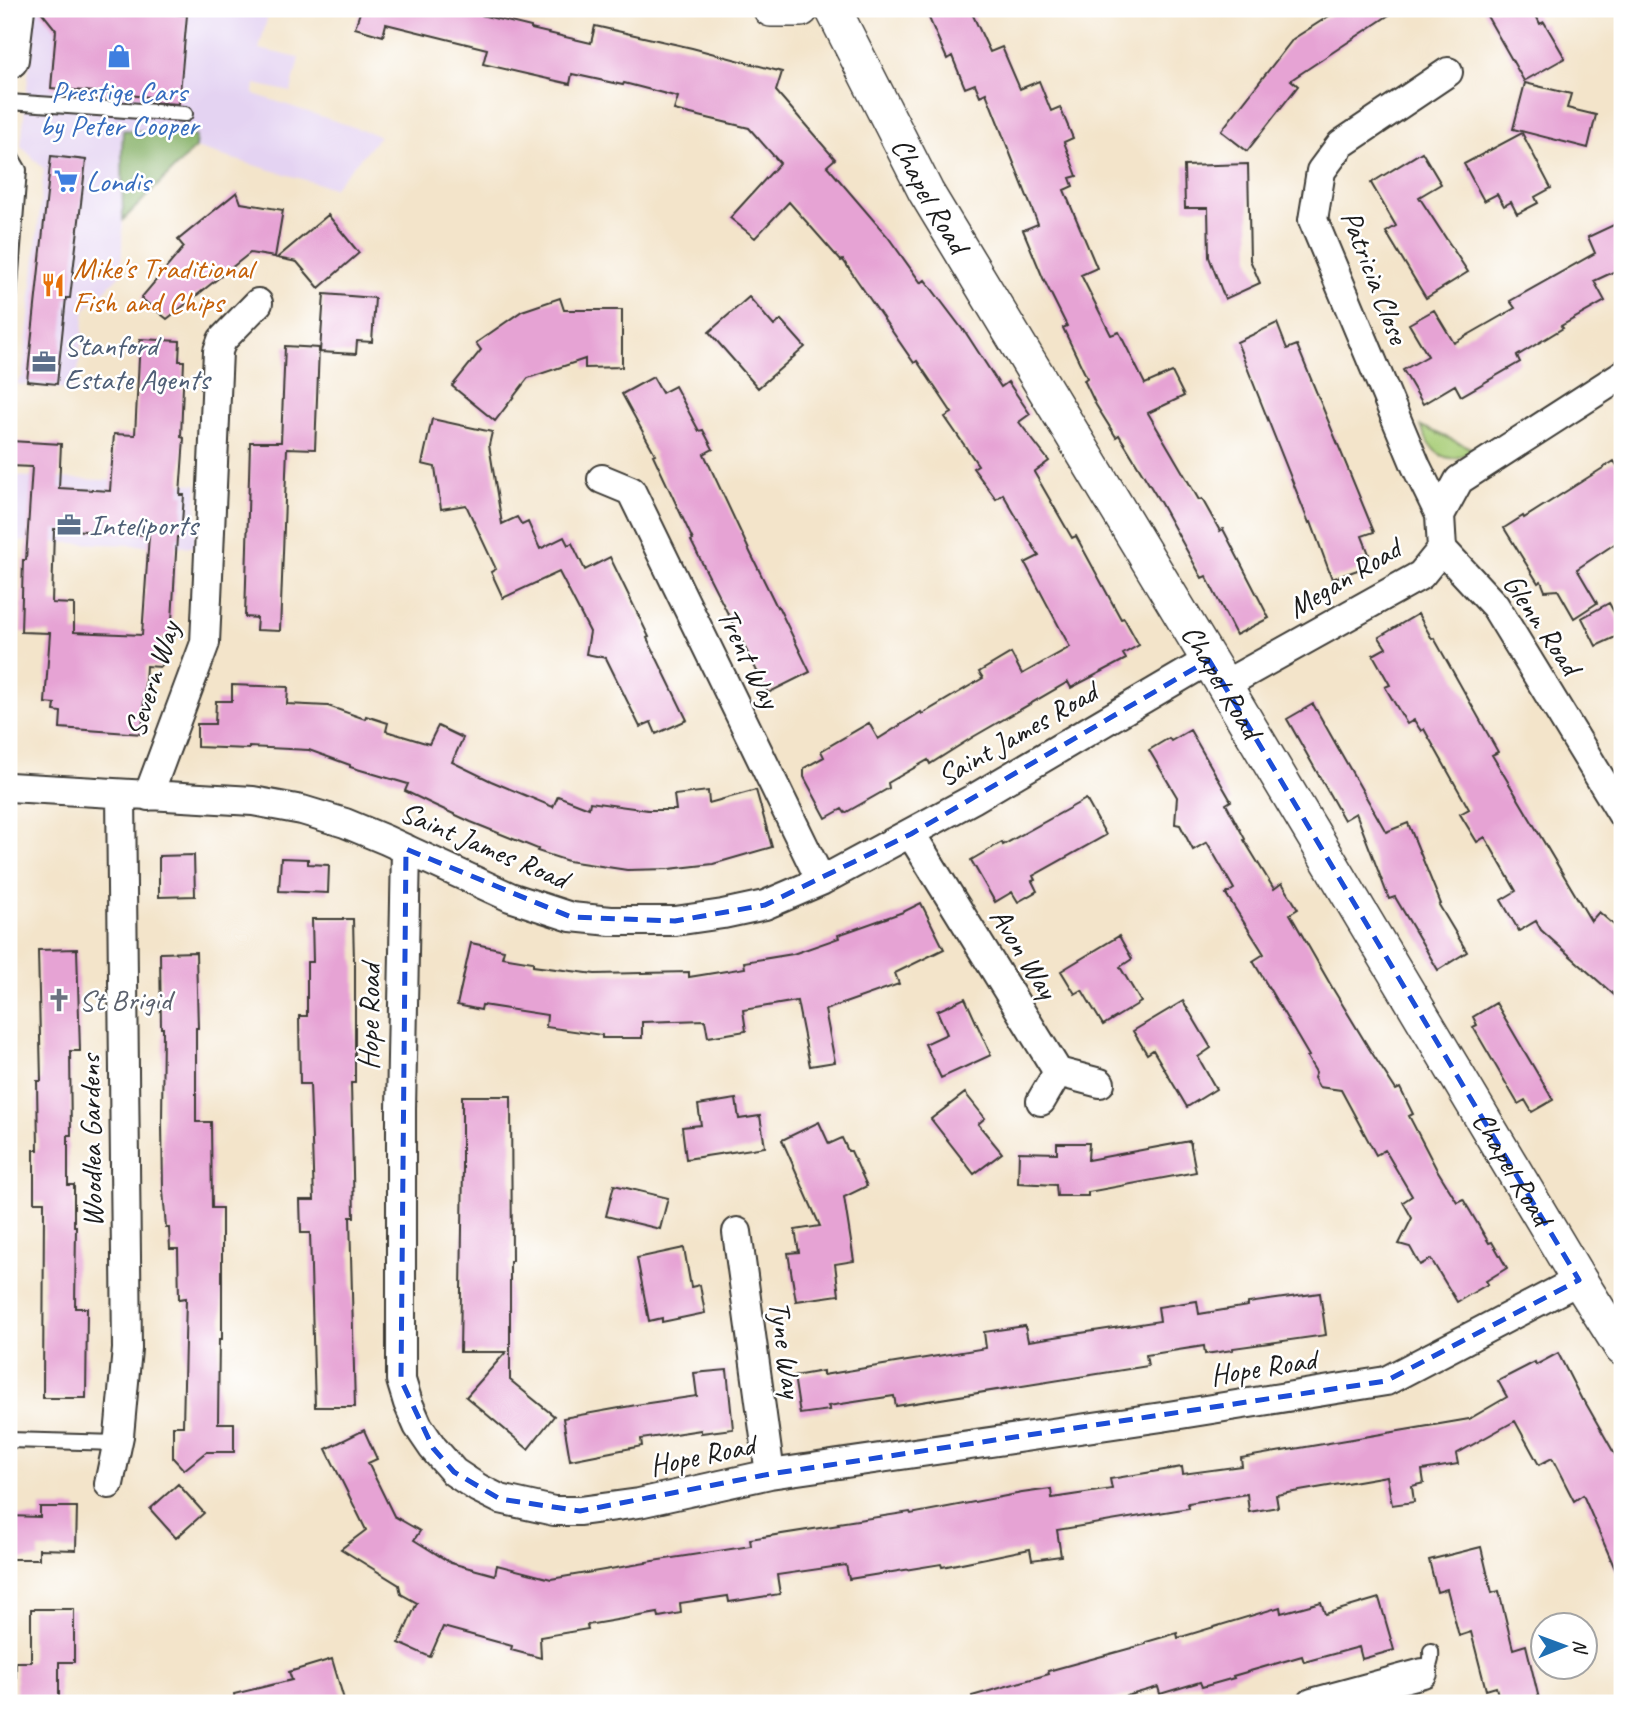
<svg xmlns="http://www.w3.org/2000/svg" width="1631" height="1712" font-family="Caveat,sans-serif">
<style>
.built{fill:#e4d3f2}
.green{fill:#a9ce78;stroke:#62754a;stroke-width:2}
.forest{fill:#86b168;stroke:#516642;stroke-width:2}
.building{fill:#e6a3d4;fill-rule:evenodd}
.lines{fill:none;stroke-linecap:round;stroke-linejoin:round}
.service-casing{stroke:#3c3a36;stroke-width:18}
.minor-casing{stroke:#3c3a36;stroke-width:32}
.tertiary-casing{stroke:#3c3a36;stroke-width:38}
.secondary-casing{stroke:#3c3a36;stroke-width:42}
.service{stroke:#fff;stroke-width:14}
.minor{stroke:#fff;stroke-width:28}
.tertiary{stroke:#fff;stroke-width:35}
.secondary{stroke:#fff;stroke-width:38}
.marked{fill:none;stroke:#1d4ed8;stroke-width:5;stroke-dasharray:14 9;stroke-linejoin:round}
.labels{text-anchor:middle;stroke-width:5;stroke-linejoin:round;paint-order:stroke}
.shop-label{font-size:30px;fill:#366cbe;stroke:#fff}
.street-label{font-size:30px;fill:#1c1c1c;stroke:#fff}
.food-label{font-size:30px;fill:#c56008;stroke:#fff;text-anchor:start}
.service-label{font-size:30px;fill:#4e5e75;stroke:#fff;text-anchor:start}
.worship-label{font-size:30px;fill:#5b616d;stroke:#fff;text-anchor:start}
</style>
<rect width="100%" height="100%" fill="#fff"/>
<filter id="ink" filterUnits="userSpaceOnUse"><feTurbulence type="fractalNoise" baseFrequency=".0143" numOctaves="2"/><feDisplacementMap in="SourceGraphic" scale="14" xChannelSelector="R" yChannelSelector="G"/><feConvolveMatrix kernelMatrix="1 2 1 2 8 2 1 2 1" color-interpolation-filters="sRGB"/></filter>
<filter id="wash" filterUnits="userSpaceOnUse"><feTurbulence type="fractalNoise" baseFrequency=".00686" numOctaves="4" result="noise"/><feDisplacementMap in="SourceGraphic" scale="28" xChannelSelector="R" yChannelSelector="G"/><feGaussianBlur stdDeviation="1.57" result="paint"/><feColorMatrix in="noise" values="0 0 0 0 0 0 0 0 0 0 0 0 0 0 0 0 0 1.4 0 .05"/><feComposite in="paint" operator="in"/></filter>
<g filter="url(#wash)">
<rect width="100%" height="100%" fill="#f3e4ca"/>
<path class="built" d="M35,9H259L269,12L259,49L299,58L291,92L255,84L254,94L380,136L333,188L195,148L196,137L122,150L123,220L121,274L85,310L76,390L16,384L23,376L44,169L21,146Z
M9,476L197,484L195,547L9,541Z"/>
<path class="green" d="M1421,426L1473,449C1447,470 1430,452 1421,426Z"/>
<path class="forest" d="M123,130L196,136L195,148L123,220L122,150Z"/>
<g id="blocks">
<path class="building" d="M39,9H156L155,12L187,15L179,104L149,102V97L51,88L56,30Z
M361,9H475L473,13L531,27V29L591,43L595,26L692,48L782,72L776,91L835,159L827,166L888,237L921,283L925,280L963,330H964L1001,387L1008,382L1030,414L1019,422L1049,461L1034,472L1072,538L1076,536L1121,619L1124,618L1139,645L1123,654L1126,659L1071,688L1068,682L973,737L930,764L928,760L888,783L889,788L845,813L842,809L826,818L804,777V768L824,757L821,751L869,723L878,739L921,712L922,714L983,678L979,672L1011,653L1022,674L1070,647L1025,563L1039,556L1003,494L996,499L973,468L978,465L945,417L952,413L934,386L917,361L914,363L843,260L841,261L789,202L755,238L730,218L780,163L749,128L674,110L678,97L624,83L623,85L572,74L570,84L483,64L487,49L386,24L383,36L355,28Z
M925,9H970L990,52L1002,47L1020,89L1039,81L1051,111L1060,107L1073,138L1064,142L1077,176L1070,178L1073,186L1064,190L1097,268L1081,275L1111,335L1119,332L1145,384L1172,372L1184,396L1148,413L1199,500L1202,499L1220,531L1223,529L1269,618L1236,635L1206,576L1202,578L1160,502L1119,435L1116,437L1096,405L1084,380L1087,378L1063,328L1067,326L1043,278L1023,230L1038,224L986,93L980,96L975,84L965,88L952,56L947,59Z
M1340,9H1398L1291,80L1298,86L1247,151L1221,131L1293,39Z
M1483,9H1533L1540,24L1544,22L1565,58L1524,81Z
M1525,83L1571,94L1567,108L1596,115L1588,148L1513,129Z
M1522,133L1551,188L1535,197L1538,203L1517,214L1511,202L1504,206L1497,194L1484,201L1464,164Z
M1422,152L1441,184L1419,197L1468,272L1426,298L1386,232L1396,226L1371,183Z
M51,156L86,160L70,298H66L57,384L27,381Z
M1248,164L1250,260L1260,283L1225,299L1209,257L1208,208H1185L1184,166Z
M237,192L241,203L283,210L275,257L250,253L167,319L141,298L184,247L178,240Z
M328,215L359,253L319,288L297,262L277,258Z
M1622,221V268L1594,281L1605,301L1561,326L1563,328L1517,356L1520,362L1461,396L1455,385L1423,404L1403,370L1428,356L1409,324L1434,310L1454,343L1515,308L1510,301L1595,253L1588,237Z
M324,294L375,298L372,342L357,341L356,354L320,352Z
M749,297L774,326L781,320L805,347L758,388L709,332Z
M560,298L564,310H622V367L585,368V359L528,378L495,421L452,386L481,350L476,343L522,311Z
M1277,323L1287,349L1297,345L1374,532L1362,536L1369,554L1363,556L1366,567L1332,579L1311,522L1309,523L1237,342Z
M140,339L180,341L179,361H184L181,437L184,438L180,495H184L181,537H177L171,637H162L161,667L146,666L142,734L60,728L61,712L54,711L55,704L45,703L50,633L21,632L23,560H26L32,467L10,466L11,441L61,444L59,488L110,491L114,434L135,435ZM54,529L149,535L142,635L74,632V604L52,603Z
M285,346L319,348L315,449L287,448L280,631L256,630L257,618L245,617L250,442H281Z
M653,377L662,393L675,386L699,431L703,430L713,449L704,454L750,552L777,607L778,606L810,672L768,693L691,541L693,540L653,455L655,454L622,394Z
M432,419L492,432L489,445L502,524L517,517L522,525L528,522L540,549L564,537L568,545L572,543L585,570L610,557L649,637L647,638L687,720L656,734L651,722L640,727L606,658L586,654L590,632L559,572L503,598L491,572L496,569L466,505L441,509L435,467L422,464Z
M1614,461L1622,473V539L1577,569L1597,603L1574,618L1558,590L1545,591L1541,581L1538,583L1504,528L1523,516L1524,518Z
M1609,603L1622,627V634L1596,646L1582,618Z
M1418,614L1432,639L1434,638L1498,752L1492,755L1591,921L1599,912L1622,932V1002L1541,930L1536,921L1519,931L1501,900L1516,891L1485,837L1477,842L1460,814L1469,809L1424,729L1421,731L1414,720L1407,724L1385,687L1390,685L1373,655L1386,648L1379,637Z
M232,685L288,687L287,704L328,706L365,719L366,716L388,723L386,731L429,744L438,726L463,738L452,762L491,781L553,807L558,796L589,808L590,802L648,810H676L674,795L708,791L709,803L756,790L772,847L713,864L669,869L627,870L568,861L537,851L538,849L471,822L432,804L405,791L408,784L350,767V765L309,750L249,747V749L197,747V724H215L216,701H232Z
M1313,704L1386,832L1408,823L1441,904L1439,905L1467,952L1438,970L1395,897L1389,899L1356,813L1344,820L1287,719Z
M1190,730L1231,801L1226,804L1245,839L1244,840L1274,889L1282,883L1298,909L1290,914L1333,989L1370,1050L1396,1090L1400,1088L1413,1114L1409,1116L1436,1168L1457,1202L1463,1199L1489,1243L1492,1242L1507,1268L1486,1281L1488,1284L1457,1302L1431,1259L1420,1265L1410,1247L1399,1244L1412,1218L1403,1202L1412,1196L1385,1150L1376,1155L1341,1090L1319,1087L1314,1078L1316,1072L1307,1057L1309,1056L1253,961L1264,954L1226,894L1234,889L1207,842L1193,850L1180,825L1175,824L1177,797L1149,750L1169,738L1171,741Z
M1086,799L1106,835L1033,876L1035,880L1032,881L1037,891L1018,902L1012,892L995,902L971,860L1002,842L1003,845Z
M194,855L195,896L159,897V856Z
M281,858L308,859V864L329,865L328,893L279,891Z
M921,903L944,949L895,973L899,984L825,1010L835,1062L810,1066L797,1001L743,1010L746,1031L708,1037L705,1020L642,1022V1038H602V1035L546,1027L547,1015L482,1005L481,1010L457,1005L471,943L504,950L502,957L533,962V966L595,974L689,972V977L745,968L744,962L793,954L839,938L838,935L903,912Z
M312,919H353L354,961H355V1083H351L354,1217H350L355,1407H315L310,1233H301L300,1200H314L310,1084H300L299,1016H307V962H313Z
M1119,936L1132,959L1120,967L1141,1002L1103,1025L1082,990L1075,994L1061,971Z
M77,949L80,1051H70L71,1135H68V1185H74V1226H76L75,1308H87L86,1398H43L44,1202H34V1150H38L37,1081H41L38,950Z
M196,952L198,1028H196V1122H211L212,1208H222V1339H219L218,1423H234V1452H206L184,1470L173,1458V1426H183L186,1298L179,1299L178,1249H170L169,1228H166L163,1190L162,1122L163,1028H161L160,953Z
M965,998L991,1055L941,1078L925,1044L947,1034L937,1011Z
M1183,1001L1211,1048L1198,1057L1216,1089L1187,1107L1153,1050L1147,1054L1133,1031Z
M1496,1003L1553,1100L1532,1112L1525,1100L1518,1104L1473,1027L1477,1025L1473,1017Z
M965,1093L985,1118L978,1124L1002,1153L974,1174L931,1119Z
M462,1096H511L512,1261H510V1380L554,1416L528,1449L466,1397L506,1352H460L463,1167H462Z
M736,1099L739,1119L760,1116L765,1147L686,1159L682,1127L701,1125L698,1105Z
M819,1122L829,1144L842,1138L848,1151H851L867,1186L844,1197L854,1261L835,1264L839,1295L796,1301L788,1253L799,1252L795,1230L820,1226L782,1140Z
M1190,1141L1196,1172L1088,1192V1196H1057L1056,1185L1018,1183L1019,1152L1057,1153V1143H1089L1088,1160Z
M614,1185L668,1198L660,1229L606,1216Z
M684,1248L691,1287L700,1285L705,1313L662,1322V1318L649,1321L637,1258Z
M1320,1293L1326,1335L1233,1348V1350L1205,1354L1204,1346L1146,1355L1148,1366L896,1406L894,1396L828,1406L830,1410L800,1414L794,1376L823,1371V1375L986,1348L984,1332L1025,1326L1028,1341L1160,1321L1158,1307L1197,1301L1199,1314L1248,1306V1303Z
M1558,1353L1582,1400H1584L1622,1467V1585L1583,1495L1574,1501L1552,1458L1539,1465L1515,1421L1456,1454L1458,1464L1422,1470L1424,1483L1412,1486L1414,1502L1392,1505L1387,1476L1276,1495L1278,1507L1249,1512L1247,1494L1188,1503L1189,1508L1057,1530L1061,1556L1032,1560L1030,1549L942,1567L941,1564L849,1579L846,1565L777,1575L780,1594L729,1602L728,1596L680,1603L681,1613L659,1617L658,1613L587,1625L588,1629L540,1637L541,1658L511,1650L512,1646L443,1627L430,1657L399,1643L417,1603L401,1594L399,1585L341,1549L366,1530L326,1449L364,1430L377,1459L368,1463L394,1516L420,1531L414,1540L451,1563L495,1575L497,1565L551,1579L646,1563V1562L751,1546L750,1539L839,1525L838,1523L910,1512L911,1514L1022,1493L1051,1489L1052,1498L1112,1489L1110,1479L1182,1467L1183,1474L1242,1466L1241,1458L1469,1419L1507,1397L1498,1381L1535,1362L1536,1365Z
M727,1370L733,1429L701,1433V1430L641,1439L642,1446L570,1460L563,1418L642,1404L697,1396L694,1373Z
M178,1484L204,1513L176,1538L150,1509Z
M40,1507H77L76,1550L39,1549V1559H9V1516L40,1517Z
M1481,1547L1492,1593L1499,1591L1513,1649L1526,1645L1540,1703H1500L1496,1687L1486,1690L1471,1632L1459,1636L1447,1589L1437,1592L1429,1560Z
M1379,1598L1394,1650L1362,1659L1359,1647L1304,1662L1302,1656L1233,1676L1234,1678L1202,1687L1200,1682L1160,1694L1158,1687L1102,1703H973L972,1696L1049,1674L1048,1671L1146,1644V1642L1177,1633L1178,1638L1280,1607L1281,1613L1321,1602L1325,1614Z
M31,1609H74V1662H59V1703H16V1662H31Z
M332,1659L345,1703H235L234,1694L292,1680L289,1672Z"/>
</g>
</g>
<g filter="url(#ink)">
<use href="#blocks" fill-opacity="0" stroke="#3c3a36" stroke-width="2"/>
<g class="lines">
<g class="service-casing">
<path id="service" d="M9,102L185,114
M9,153L19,170L9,298
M9,1440L118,1443
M1423,1673C1430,1666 1432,1661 1431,1651"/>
</g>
<g class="minor-casing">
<path id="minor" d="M602,479L631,491L821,881
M1440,515L1416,466L1313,220L1321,171L1341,144L1448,72
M1442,549L1495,606L1622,814
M1224,685L1421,575L1442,549L1440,515L1459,480L1622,375
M9,787L253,801L302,810L345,823L386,840L510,897L571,917L611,921H675L723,914L765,905L821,881L973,799L1209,660
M148,796L205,643L218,351L222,340L258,303
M911,834L1058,1072L1100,1083
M406,849L401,1109V1380L408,1403L418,1426L433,1448L454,1472L478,1488L500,1499L554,1511H580L639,1503L770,1474L1162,1417L1386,1381L1579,1280
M1041,1101L1058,1072
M737,1232L770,1474
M109,1484L119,1436L127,1349L121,794
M1312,1703L1423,1673"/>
</g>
<g class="tertiary-casing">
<g id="tertiary">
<path d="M771,9H801"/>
<path id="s1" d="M833,9L926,192L1224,685L1579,1280L1622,1348"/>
</g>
</g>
<g class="secondary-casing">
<path id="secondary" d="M9,59L15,9"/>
</g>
<use href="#service" class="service"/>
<use href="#minor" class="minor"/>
<use href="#tertiary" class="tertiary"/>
<use href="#secondary" class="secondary"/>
</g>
</g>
<path class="marked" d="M1209,660L1579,1280L1386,1381L770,1474L580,1511L500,1499L454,1472L433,1448L401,1380L406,849L571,917L675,921L765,905L911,834Z"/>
<defs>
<g id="shop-bare" transform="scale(1.89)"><path d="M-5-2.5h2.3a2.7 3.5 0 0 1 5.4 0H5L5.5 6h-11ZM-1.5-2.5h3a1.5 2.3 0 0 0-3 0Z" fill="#3f7fe0" stroke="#fff" stroke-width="2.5" paint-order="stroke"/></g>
<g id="supermarket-bare" transform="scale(1.89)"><path d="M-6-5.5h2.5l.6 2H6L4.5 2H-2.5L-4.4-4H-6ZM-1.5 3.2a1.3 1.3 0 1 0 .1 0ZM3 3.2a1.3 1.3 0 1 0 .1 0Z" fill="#3f7fe0" stroke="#fff" stroke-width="2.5" paint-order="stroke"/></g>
<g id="restaurant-bare" transform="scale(1.89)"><path d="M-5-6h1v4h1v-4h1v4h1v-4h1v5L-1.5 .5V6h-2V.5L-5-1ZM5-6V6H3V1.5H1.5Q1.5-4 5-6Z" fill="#e8710a" stroke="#fff" stroke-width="2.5" paint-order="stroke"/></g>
<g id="office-bare" transform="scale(1.89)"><path d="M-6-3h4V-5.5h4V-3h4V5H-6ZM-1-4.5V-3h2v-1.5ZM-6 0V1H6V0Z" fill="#5c6f8a" stroke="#fff" stroke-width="2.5" paint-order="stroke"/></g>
<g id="church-bare" transform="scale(1.89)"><path d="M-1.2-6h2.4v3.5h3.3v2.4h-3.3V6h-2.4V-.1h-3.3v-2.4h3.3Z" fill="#6b7280" stroke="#fff" stroke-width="2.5" paint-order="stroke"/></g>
</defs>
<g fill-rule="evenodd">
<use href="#shop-bare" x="119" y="56"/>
<use href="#supermarket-bare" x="66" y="181"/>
<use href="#restaurant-bare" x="53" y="285"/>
<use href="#office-bare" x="44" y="362"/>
<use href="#office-bare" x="69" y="525"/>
<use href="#church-bare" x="59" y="1000"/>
</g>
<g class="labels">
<g class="shop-label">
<text x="119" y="101">Prestige Cars<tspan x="119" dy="34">by Peter Cooper</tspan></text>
<text x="86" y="191" text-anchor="start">Londis</text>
</g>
<g class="street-label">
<text dy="10" stroke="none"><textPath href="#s1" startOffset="210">Chapel Road</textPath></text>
<text transform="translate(1375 277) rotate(69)" y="10">Patricia Close</text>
<text transform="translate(1344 578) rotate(-31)" y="10">Megan Road</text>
<text transform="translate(1542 624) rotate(56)" y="10">Glenn Road</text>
<text transform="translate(749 658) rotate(64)" y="10">Trent Way</text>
<text transform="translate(152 679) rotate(-72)" y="10">Severn Way</text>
<text dy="10" stroke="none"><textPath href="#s1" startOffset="777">Chapel Road</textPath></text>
<text transform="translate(1017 734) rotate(-30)" y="10">Saint James Road</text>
<text transform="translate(484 845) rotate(23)" y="10">Saint James Road</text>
<text transform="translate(1024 953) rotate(58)" y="10">Avon Way</text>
<text transform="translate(369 1017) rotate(-89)" y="10">Hope Road</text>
<text transform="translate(91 1141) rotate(-91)" y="10">Woodlea Gardens</text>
<text dy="10" stroke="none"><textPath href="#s1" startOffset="1344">Chapel Road</textPath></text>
<text transform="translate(786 1349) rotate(82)" y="10">Tyne Way</text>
<text transform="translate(1263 1367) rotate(-9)" y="10">Hope Road</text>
<text transform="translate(702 1455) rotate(-12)" y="10">Hope Road</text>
</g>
<g class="food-label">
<text x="73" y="278">Mike's Traditional<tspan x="73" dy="34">Fish and Chips</tspan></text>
</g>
<g class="service-label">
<text x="64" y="355">Stanford<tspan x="64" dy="34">Estate Agents</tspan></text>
<text x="89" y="535">Inteliports</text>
</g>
<g class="worship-label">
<text x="79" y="1010">St Brigid</text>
</g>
</g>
<rect width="1631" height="1712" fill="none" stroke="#fff" stroke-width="35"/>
<g transform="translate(1564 1646) rotate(89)"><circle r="33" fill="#ffffff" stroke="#a4a4a4" stroke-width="2"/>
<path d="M0-5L12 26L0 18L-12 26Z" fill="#1f6fb2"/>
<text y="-10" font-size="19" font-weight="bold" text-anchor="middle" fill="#1c1c1c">N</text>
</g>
</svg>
